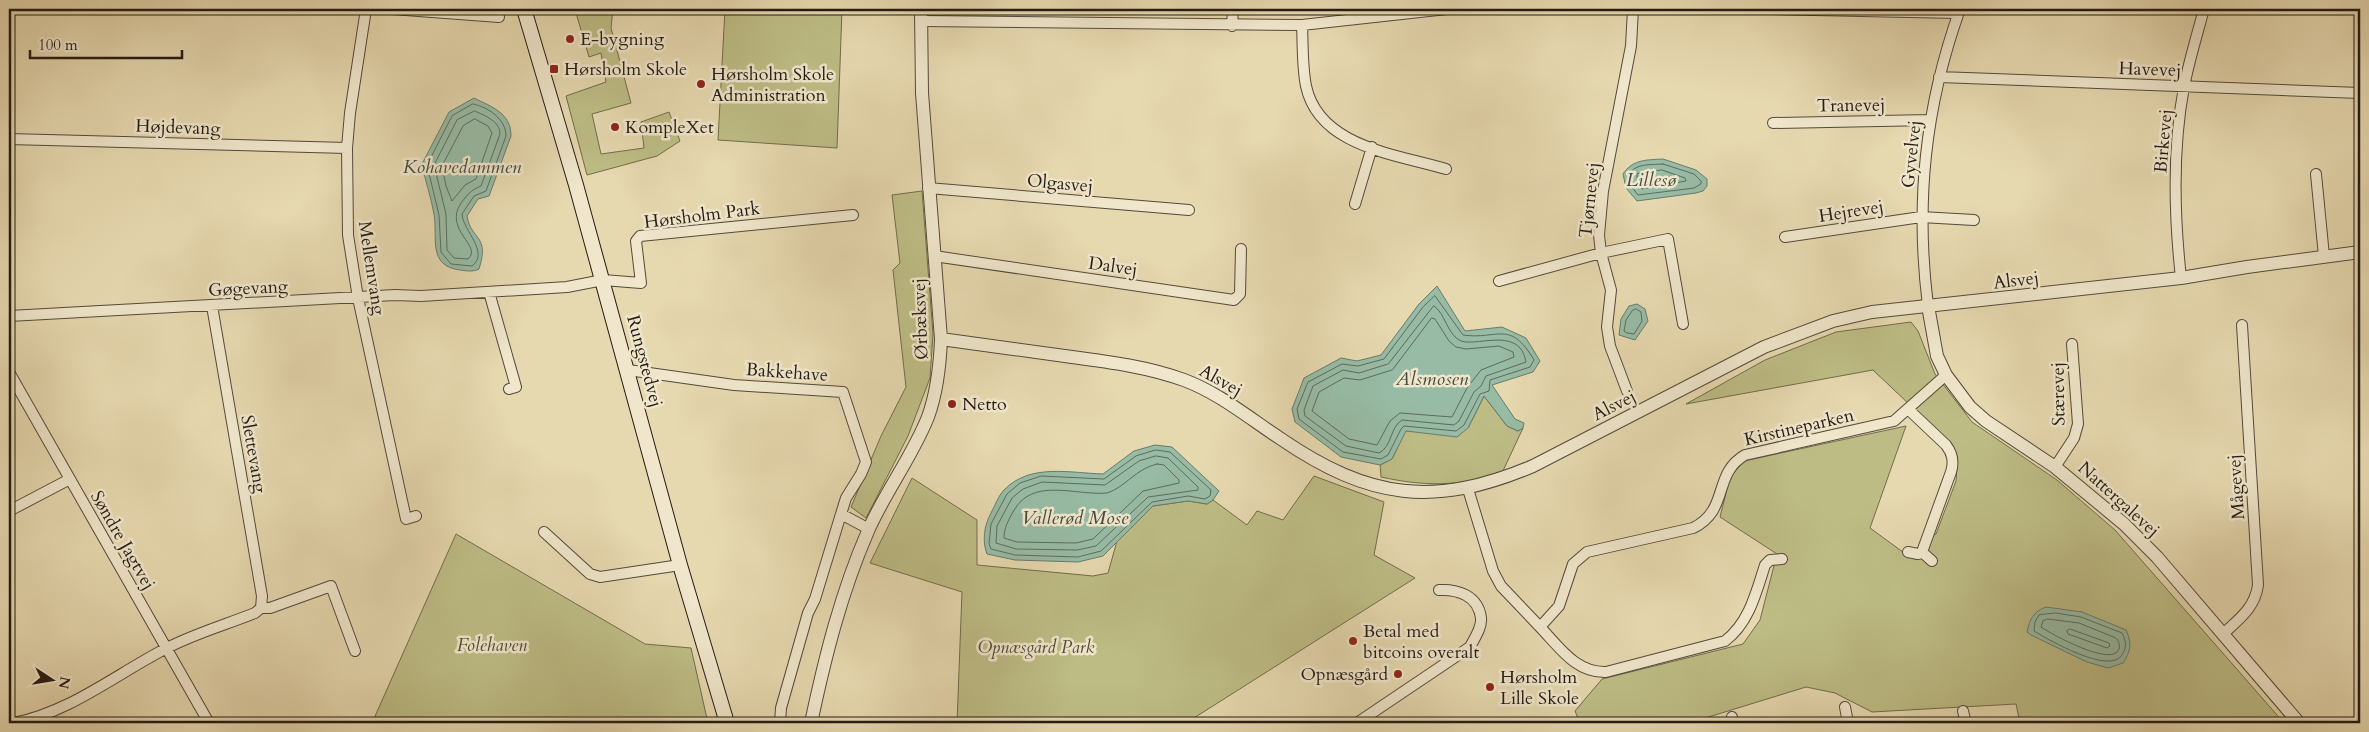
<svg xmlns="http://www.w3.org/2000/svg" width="2369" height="732" font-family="Cardo,serif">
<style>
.green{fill:#bdbc85;stroke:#706c4c}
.water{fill:#97bba5;stroke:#697b6b}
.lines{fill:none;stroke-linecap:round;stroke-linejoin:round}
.shore{stroke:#5e6b5c;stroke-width:1}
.minor-casing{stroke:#544a3b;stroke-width:12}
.tertiary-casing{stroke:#544a3b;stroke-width:14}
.secondary-casing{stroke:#241b14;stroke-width:16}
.minor{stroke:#efe6cb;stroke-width:10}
.tertiary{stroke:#efe6cb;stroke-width:12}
.secondary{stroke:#efe6cb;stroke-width:14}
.poi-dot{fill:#8f2418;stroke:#efe6cb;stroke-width:2}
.labels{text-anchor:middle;stroke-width:5;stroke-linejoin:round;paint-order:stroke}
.poi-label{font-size:18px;fill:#241b14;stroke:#efe6cb;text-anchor:start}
.street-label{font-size:18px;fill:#241b14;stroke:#efe6cb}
.park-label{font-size:18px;font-style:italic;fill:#524b36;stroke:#efe6cb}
.water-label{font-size:19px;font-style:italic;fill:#464b40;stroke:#efe6cb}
</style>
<rect width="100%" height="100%" fill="#e6d8af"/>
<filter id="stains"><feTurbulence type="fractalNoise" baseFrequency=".004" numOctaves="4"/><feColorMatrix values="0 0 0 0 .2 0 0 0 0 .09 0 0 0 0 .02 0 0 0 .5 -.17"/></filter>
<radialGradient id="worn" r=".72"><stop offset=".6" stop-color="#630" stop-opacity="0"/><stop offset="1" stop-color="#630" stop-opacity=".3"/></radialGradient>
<path class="green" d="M587,9H613L611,28L631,103L592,114L601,154L644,148L641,122L669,112L680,141L657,156L587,175L566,96L606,82L601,53L589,57L576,13Z
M725,9H842L837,148L718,140Z
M922,191L933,334L930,378L908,436L866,518L851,507L881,436L906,387L893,270L900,263L892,195Z
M1911,322L1918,331L1935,374L1972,422L2057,480L2115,530L2284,723H2020L2016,704L1872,712L1835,693L1806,687L1689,723H1580L1575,711L1602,679L1743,644L1760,620L1777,554L1720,517L1730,477L1744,461L1906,426L1870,528L1907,555L1929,554L1928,547L1932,536L1936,534L1956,481L1957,466L1949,442L1873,370L1686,404L1765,360L1836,332Z
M1484,396L1507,426L1518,431L1523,428L1502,473C1458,486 1427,487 1381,477L1380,465L1392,459L1405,431L1468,428Z
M1314,476L1384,502L1374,555L1415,578L1186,723H957L962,592L870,563L912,478L977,520V565L1093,576L1108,573L1117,541L1153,506L1188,501L1207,504L1213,500L1247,525L1257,511L1283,520Z
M456,534L645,644L691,648L708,723H372Z"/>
<path class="water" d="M474,98C492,107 511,113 511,136L489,196L478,199L467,216C471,241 490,234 479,269C473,272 467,271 460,270C427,266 438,237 434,214C431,197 425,180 422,164L449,112Z
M1663,159L1696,170L1707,179V186L1703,191L1696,193L1637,201L1626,188L1623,174C1633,159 1647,160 1663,159Z
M1437,286L1465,331L1502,327L1526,338L1540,361L1533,372L1492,385L1515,419L1524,423L1523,428L1518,431L1507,426L1484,396L1468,428L1457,437L1406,431L1392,459L1380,465L1341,457L1295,422L1292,409L1304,378L1341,358L1357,361L1381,355L1419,304Z
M1637,304L1645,309L1648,321L1635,340L1619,335L1621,319L1629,306Z
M1155,445L1172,447L1219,491L1213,500L1207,504L1188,501L1153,506L1103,556L1078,562L1015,560L987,554C982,541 984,526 991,513C995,506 998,496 1004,490C1030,463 1070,473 1103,474L1134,451Z
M2046,607L2082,612L2126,630C2132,643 2131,651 2123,663L2108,668L2087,662L2031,635L2027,632C2030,619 2033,612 2046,607Z"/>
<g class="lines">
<path class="shore" d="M473,104C488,107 506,119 506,136L486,191L474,196L462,214C463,231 490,252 472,266L451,264L441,252L439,215L427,165L452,116Z
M475,111C485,116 500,121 500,134L481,186C471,190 468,194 461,203C443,230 483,246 468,259L454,258L447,250L446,214L434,165L457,120Z
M475,119L488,126L492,133L476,179L465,185L452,201L446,186L442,166L463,126Z
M1663,164L1694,174L1701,181V184L1694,188L1638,195L1631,186L1629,175C1635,163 1650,165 1663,164Z
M1662,170L1685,178L1686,181L1642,189L1637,183V174Z
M1435,296L1463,335C1498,340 1510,319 1534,360L1530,367L1490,380L1489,391L1480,394L1464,425L1456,431L1404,426L1401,429L1388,455L1381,459L1343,452L1299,419L1297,409L1308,382L1342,364L1358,366L1384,359L1423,307Z
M1434,306C1445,313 1447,333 1459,340C1473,349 1520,324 1526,362L1486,376L1481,386L1474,392L1459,421L1454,425L1402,420C1390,427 1392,447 1379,453L1346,446L1305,416L1304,410L1313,386L1343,370L1359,373L1388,364Z
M1636,309L1641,312L1642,321L1634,334L1627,333L1624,331L1626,320L1632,311Z
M1432,318L1435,319L1449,341L1456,347L1466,349L1499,346L1513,352L1514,357L1481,370L1467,388L1452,417L1400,413L1390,421L1377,445L1349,439L1312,411L1319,392L1344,378L1360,380L1392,370Z
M1156,450L1170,452L1211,490L1210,496L1205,499L1188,496L1152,502L1101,551L1078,557L1015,555L991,549L989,544L991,524L1007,494L1020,483L1041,476L1104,479L1136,456Z
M1156,456L1168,458L1198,487V490L1148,497L1096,546L1077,550L1016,549L996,543L997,526L1012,498L1023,489L1042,482L1105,485L1139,461Z
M1157,464L1164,465L1179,480V483L1143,491L1093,539L1076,543L1017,542L1004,538C1004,528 1008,521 1013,512C1032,476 1075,496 1107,493C1126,487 1135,469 1157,464Z
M2056,613L2081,617L2122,633C2126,640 2127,648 2122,655C2109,675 2049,640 2034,631L2035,622L2039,615Z
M2048,619L2079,623L2116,638C2119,641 2120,645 2119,649C2113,668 2051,634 2041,627L2043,621Z
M2070,629L2109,643L2110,646L2107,648L2068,634L2067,631Z"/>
<g class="minor-casing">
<path id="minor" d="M366,9L350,113L347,148L348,235L358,298L406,519L416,516
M392,9L499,17
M1772,9L1958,13
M921,21L1302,25L1447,9
M1302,25C1303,45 1302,66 1306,86C1319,147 1396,154 1446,169
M1232,26L1233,9
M1939,77L2360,93
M1773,123L1930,120
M9,139L347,148
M2316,174L2324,256
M928,188L1189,210
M1355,204L1372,147
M1785,237L1921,217L1974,220
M934,256L1234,300L1240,294L1241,249
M2181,278C2174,214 2172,150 2184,87C2189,61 2197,35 2204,9
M1499,281L1601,253L1668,239L1683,324
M489,292L516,387L509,389
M1928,306C1915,202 1925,107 1960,9
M9,316L395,295L421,296L567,287L603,280L641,283L636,241L640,236L853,215
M628,370L734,385L843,392L866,462L861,474L846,498L841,514
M9,372L209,723
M1627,391L1610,346L1607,327L1611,290L1601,253L1599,235L1603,191L1631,46L1633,9
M2055,467L2074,438L2078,424L2072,344
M1468,489L1493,571L1501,586L1540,627
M9,511L70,479
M544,532L590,574L600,577L680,565
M1908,552L1918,554L1922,552L1951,472C1954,462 1953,454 1946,445L1909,410
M1922,552L1932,561
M1782,559L1770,560L1765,565C1756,593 1749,623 1725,641L1606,672C1576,673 1560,648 1540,627L1559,606L1573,564L1587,552L1693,528C1730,510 1712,474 1745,455L1894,421L1946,375
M261,608H270L331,586L355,651
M2223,634C2239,619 2255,608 2258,585L2242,325
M1845,707L1848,723
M1963,711L1966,723
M1732,717L1733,723
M14,723C70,712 115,675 165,649C193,634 225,625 255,613L261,608L262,596L212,306
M780,723L781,708L808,613L815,599L841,514L869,529
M1357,723L1470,647C1474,639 1482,628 1481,618C1478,595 1457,589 1439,590"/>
</g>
<g class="tertiary-casing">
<path id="tertiary" d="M1928,306L1937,356L1946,375L1970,407L1986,421L2055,467L2124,524L2157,557L2299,723
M941,339C985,345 1029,351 1072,357C1110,362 1148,367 1184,380C1219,393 1249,418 1281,439C1369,499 1434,508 1533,466L1764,347L1833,321L1872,312L2181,278L2247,267L2360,252
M811,723C825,657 841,593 868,531C885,492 912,457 928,417C937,392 940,365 941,339L922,93L921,9"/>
</g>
<g class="secondary-casing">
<path id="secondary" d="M524,9L576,185L680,565L727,723"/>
</g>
<use href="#minor" class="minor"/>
<use href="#tertiary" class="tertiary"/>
<use href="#secondary" class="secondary"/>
</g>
<g class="poi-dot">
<circle cx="570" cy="39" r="5"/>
<rect x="549" y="64" width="10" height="10" rx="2.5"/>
<circle cx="701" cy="84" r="5"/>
<circle cx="615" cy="127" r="5"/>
<circle cx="952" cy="404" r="5"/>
<circle cx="1353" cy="641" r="5"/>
<circle cx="1398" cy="674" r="5"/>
<circle cx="1490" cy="687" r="5"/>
</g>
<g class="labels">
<g class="poi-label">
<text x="580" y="45">E-bygning</text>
<text x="564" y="75">Hørsholm Skole</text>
<text x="711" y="80">Hørsholm Skole<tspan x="711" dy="21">Administration</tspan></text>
<text x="625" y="133">KompleXet</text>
<text x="962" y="410">Netto</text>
<text x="1363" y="637">Betal med<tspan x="1363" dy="21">bitcoins overalt</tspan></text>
<text x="1388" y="680" text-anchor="end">Opnæsgård</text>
<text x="1500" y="683">Hørsholm<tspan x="1500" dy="21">Lille Skole</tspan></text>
</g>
<g class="street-label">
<text transform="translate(2150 69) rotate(2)" y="6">Havevej</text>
<text transform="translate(1851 105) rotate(-1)" y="6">Tranevej</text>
<text transform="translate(178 127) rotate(2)" y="6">Højdevang</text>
<text transform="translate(2163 141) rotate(-85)" y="6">Birkevej</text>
<text transform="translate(1911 154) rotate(-84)" y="6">Gyvelvej</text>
<text transform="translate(1060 183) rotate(5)" y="6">Olgasvej</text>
<text transform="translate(1589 200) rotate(-84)" y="6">Tjørnevej</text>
<text transform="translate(1851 211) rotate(-9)" y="6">Hejrevej</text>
<text transform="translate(702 215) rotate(-7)" y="6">Hørsholm Park</text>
<text transform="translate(1113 266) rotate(8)" y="6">Dalvej</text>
<text transform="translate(372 268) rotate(81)" y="6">Mellemvang</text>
<text transform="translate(2016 280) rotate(-7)" y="6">Alsvej</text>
<text transform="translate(248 288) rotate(-3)" y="6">Gøgevang</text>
<text transform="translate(920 319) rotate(-92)" y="6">Ørbæksvej</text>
<text transform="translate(645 361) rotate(75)" y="6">Rungstedvej</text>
<text transform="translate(787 372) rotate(4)" y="6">Bakkehave</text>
<text transform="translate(1221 380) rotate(29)" y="6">Alsvej</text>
<text transform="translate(2058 394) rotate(-91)" y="6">Stærevej</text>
<text transform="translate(1614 405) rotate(-27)" y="6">Alsvej</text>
<text transform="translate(1799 427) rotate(-13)" y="6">Kirstineparken</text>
<text transform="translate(254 454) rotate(80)" y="6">Slettevang</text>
<text transform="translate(2236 487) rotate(-94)" y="6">Mågevej</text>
<text transform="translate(2119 499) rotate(42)" y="6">Nattergalevej</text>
<text transform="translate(123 540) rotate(60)" y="6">Søndre Jagtvej</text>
</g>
<g class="park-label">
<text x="492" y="651">Folehaven</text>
<text x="1036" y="653">Opnæsgård Park</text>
</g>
<g class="water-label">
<text x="462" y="173">Kohavedammen</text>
<text x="1651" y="186">Lillesø</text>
<text x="1432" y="385">Alsmosen</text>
<text x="1075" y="524">Vallerød Mose</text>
</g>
</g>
<rect width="2369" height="732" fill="none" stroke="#e6d8af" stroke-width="30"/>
<rect x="10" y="10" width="2349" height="712" fill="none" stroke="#241b14" stroke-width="2.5"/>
<rect x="15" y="15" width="2339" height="702" fill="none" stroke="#241b14"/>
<g transform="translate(52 680) rotate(102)" stroke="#efe6cb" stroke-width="4" paint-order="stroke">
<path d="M0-4L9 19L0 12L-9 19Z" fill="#241b14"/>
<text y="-8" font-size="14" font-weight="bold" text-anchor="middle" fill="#241b14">N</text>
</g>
<path d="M30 50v8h152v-8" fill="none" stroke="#241b14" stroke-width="2.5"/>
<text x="38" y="50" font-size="15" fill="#241b14" stroke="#efe6cb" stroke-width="4" paint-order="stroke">100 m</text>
<rect width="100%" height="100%" filter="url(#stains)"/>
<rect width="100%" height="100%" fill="url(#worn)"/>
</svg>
